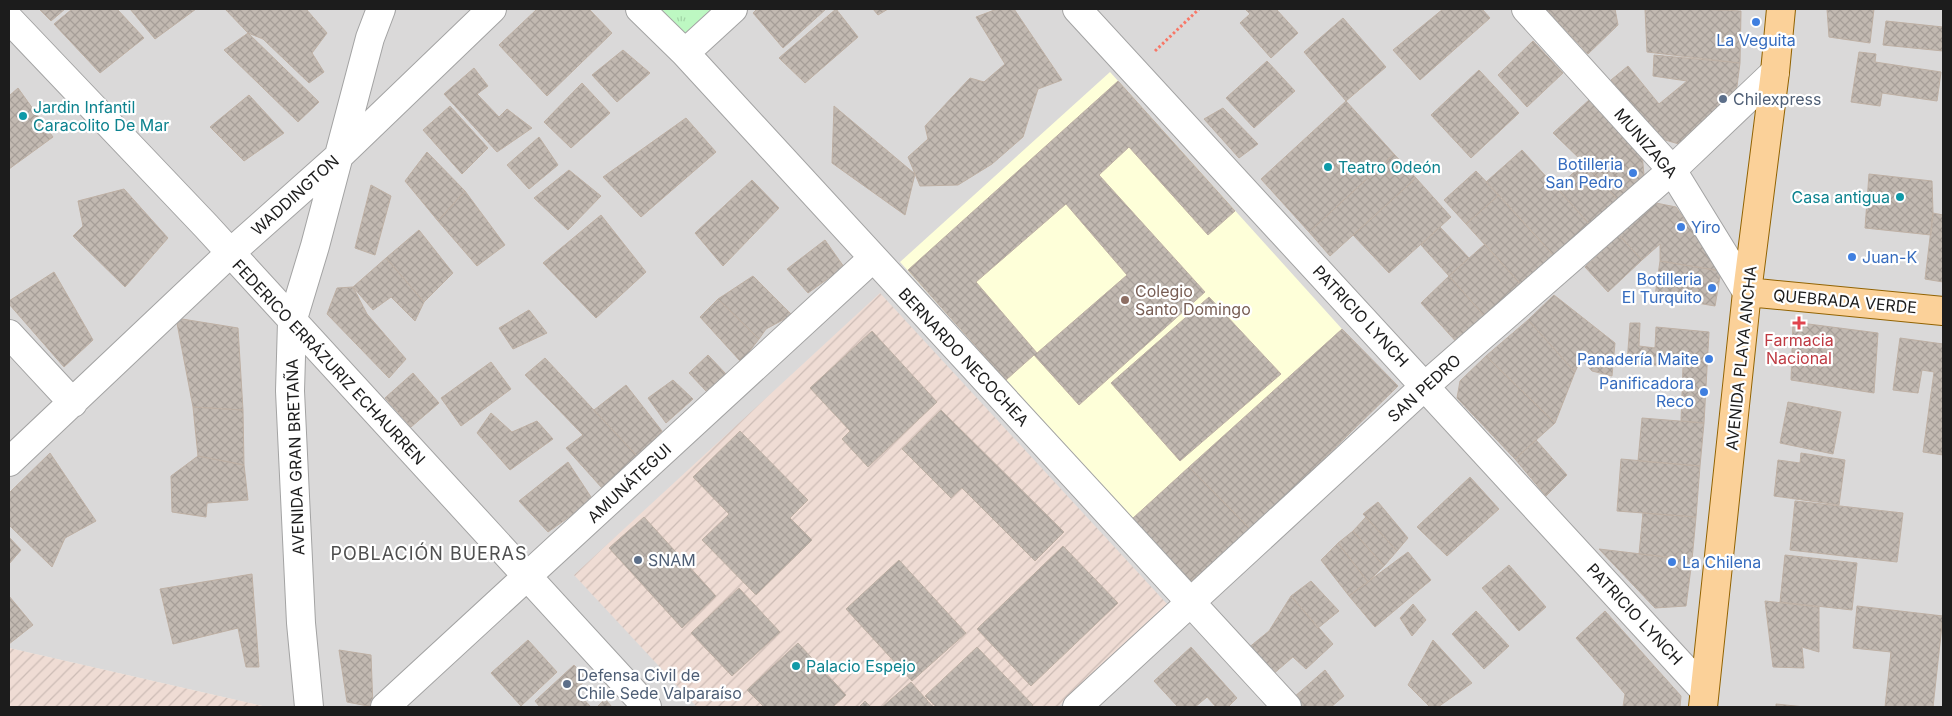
<svg xmlns="http://www.w3.org/2000/svg" width="1952" height="716" font-family="Inter,sans-serif">
<style>
.residential{fill:#dad9d9}
.education{fill:#feffd9}
.military{fill:url(#military-furrows)}
.park{fill:url(#park-tufts)}
.building{fill:url(#building-cross-hatch);stroke:#beb0a4;fill-rule:evenodd}
.lines{fill:none;stroke-linecap:round;stroke-linejoin:round}
.minor-casing{stroke:#a3a3a3;stroke-width:30}
.major-casing{stroke:#926302;stroke-width:30}
.path{stroke:#f87767;stroke-width:3;stroke-dasharray:2.5 2.5;stroke-linecap:butt}
.minor{stroke:#fff;stroke-width:28}
.major{stroke:#fbd199;stroke-width:28}
.shop-dot{fill:#3f7fe0;stroke:#fff;stroke-width:2}
.service-dot{fill:#5c6f8a;stroke:#fff;stroke-width:2}
.culture-dot{fill:#0f9aa8;stroke:#fff;stroke-width:2}
.education-dot{fill:#8d6e63;stroke:#fff;stroke-width:2}
.health-dot{fill:#e0444e;stroke:#fff;stroke-width:2}
.labels{text-anchor:middle;stroke-width:4.5;stroke-linejoin:round;paint-order:stroke}
.shop-label{font-size:16px;fill:#366cbe;stroke:#fff;text-anchor:end}
.service-label{font-size:16px;fill:#4e5e75;stroke:#fff;text-anchor:start}
.culture-label{font-size:16px;fill:#0d838f;stroke:#fff;text-anchor:start}
.street-label{font-size:16px;fill:#1c1c1c;stroke:#fff}
.education-label{font-size:16px;fill:#785e54;stroke:#fff;text-anchor:start}
.health-label{font-size:16px;fill:#be3a42;stroke:#fff}
.neighbourhood-label{font-size:18px;letter-spacing:1px;fill:#4f4f4f;stroke:#fff}
</style>
<defs>
<pattern id="military-furrows" width="10" height="10" patternUnits="userSpaceOnUse" patternTransform="scale(1.25)"><rect width="10" height="10" fill="#efdcd4"/><path d="M-1 1l2-2M0 10L10 0M9 11l2-2" fill="none" stroke="#ccbcb5"/></pattern>
<pattern id="park-tufts" width="24" height="20" patternUnits="userSpaceOnUse" patternTransform="scale(1.25)"><rect width="24" height="20" fill="#bdf8c2"/><path d="M3 7l-1-3M5 7V3M7 7l1-3M15 17l-1-3M17 17v-4M19 17l1-3" fill="none" stroke="#a2d4a6"/></pattern>
<pattern id="building-cross-hatch" width="8" height="8" patternUnits="userSpaceOnUse" patternTransform="scale(1.25)"><rect width="8" height="8" fill="#c2b9b1"/><path d="M0 0l8 8M0 8l8-8" fill="none" stroke="#a69e98"/></pattern>
</defs>
<rect width="100%" height="100%" fill="#ede9e1"/>
<path class="residential" d="M9,9H1943V707H267L9,648Z"/>
<path class="education" d="M1110,72L1342,329L1132,519L900,262Z"/>
<path class="military" d="M880,293L1168,605L1058,707H697L574,575Z
M9,648L267,707H9Z"/>
<path class="park" d="M661,9H714L685,36Z"/>
<path class="building" d="M39,9H65L51,21Z
M72,9H117L144,38L100,73L54,24Z
M130,9H196L155,39Z
M225,9H306L327,33L312,53L324,72L309,83L263,39L248,33Z
M537,9H589L612,33L547,96L499,45Z
M757,9H826L783,48L753,13Z
M836,9L858,37L805,83L779,58Z
M873,9H888L878,15Z
M997,9H1014L1062,80L1038,89L1023,137L992,164L958,185L920,186L908,157L928,139L925,126L970,78L984,82L1005,64L976,17Z
M1245,9H1276L1298,33L1271,58L1240,23L1250,14Z
M1443,9H1482L1490,18L1420,80L1393,50Z
M1546,9H1615L1618,25L1588,54Z
M1645,9H1701L1741,11L1740,63L1647,52Z
M1827,9H1874L1870,43L1829,37Z
M1343,18L1386,67L1346,101L1304,52Z
M1886,21L1943,27V51L1883,45Z
M248,33L319,102L298,122L224,50Z
M1533,41L1563,73L1527,107L1498,75Z
M623,50L650,73L617,102L592,75Z
M1859,52L1876,54L1875,62L1941,72L1937,101L1882,93L1880,106L1851,102Z
M1654,55L1740,63L1736,94L1679,144L1658,138L1611,80L1628,66L1659,104L1687,81L1653,76Z
M1267,61L1295,91L1254,128L1226,98Z
M474,68L488,86L477,94L499,117L507,109L532,128L497,152L444,94Z
M1479,70L1519,113L1471,158L1431,115Z
M1118,81L1235,211L1208,235L1129,147L1099,175L1205,292L1079,405L1034,355L1006,380L908,270ZM1066,204L1127,275L1037,353L976,282Z
M582,83L610,113L571,148L544,122Z
M18,88L53,137L9,169V96Z
M249,95L284,133L244,161L210,127Z
M1590,99L1642,153L1644,175L1619,201L1584,163L1553,133Z
M1346,101L1394,154L1309,232L1261,179Z
M450,106L488,148L462,174L423,130Z
M834,106L915,174L905,215L832,163Z
M1223,108L1258,144L1239,158L1204,119Z
M686,118L716,152L641,217L603,177Z
M539,137L558,165L529,189L507,165Z
M1522,150L1591,226L1556,258L1486,182Z
M427,152L465,191L438,221L405,181Z
M1394,154L1416,178L1330,256L1309,232Z
M1584,163L1619,201L1591,226L1557,188Z
M569,170L601,196L568,230L534,198Z
M1476,171L1499,195L1466,224L1444,200Z
M1869,174L1932,181L1933,213L1931,235L1865,228Z
M1416,178L1451,217L1389,273L1353,235Z
M752,180L779,208L723,266L695,233Z
M371,185L391,196L375,255L355,248Z
M124,189L168,238L125,287L73,236L83,226L78,201Z
M465,191L505,245L477,266L438,221Z
M1499,195L1556,258L1524,288L1466,224Z
M1656,203L1676,207L1721,271L1660,261V244L1642,260L1619,235Z
M1933,213L1943,215V282L1925,279Z
M601,215L646,272L596,318L543,263Z
M1440,227L1469,258L1449,276L1421,245Z
M419,230L453,273L424,302L386,258Z
M1619,235L1642,260L1608,292L1585,267Z
M825,240L844,267L808,293L787,269Z
M1485,244L1524,288L1488,320L1449,276Z
M386,258L424,302L415,321L391,297L373,310L353,287Z
M1660,261L1721,271L1715,306L1655,296Z
M54,272L93,340L64,367L9,304V301Z
M753,276L792,315L766,329L759,339L718,299Z
M1449,276L1488,320L1460,346L1421,303Z
M353,287L367,314L406,359L389,378L327,314L337,288Z
M1554,295L1615,343L1612,376L1592,371L1581,359L1575,372L1528,320Z
M1209,297L1281,374L1180,461L1111,383Z
M718,299L759,339L741,362L700,317Z
M529,310L547,333L513,349L499,328Z
M176,318L238,328L243,410L193,407Z
M1528,320L1575,372L1555,423L1486,356Z
M1793,322L1878,333L1874,393L1791,380Z
M1630,323H1640L1639,346L1655,348L1656,327L1709,332L1704,423L1681,421L1683,367L1627,363Z
M1342,329L1398,386L1251,530L1189,467Z
M872,331L937,402L868,467L842,439L850,431L810,388Z
M1900,338L1943,344V455L1923,452L1934,372L1922,370L1918,393L1893,390Z
M708,355L726,374L707,392L689,373Z
M1486,356L1555,423L1515,459L1457,398L1460,381Z
M545,358L638,457L602,488L566,448L583,435L525,375Z
M491,362L511,389L461,426L441,398Z
M413,373L439,403L411,427L385,398Z
M673,380L693,399L666,423L648,398Z
M626,385L662,431L638,457L594,410Z
M1788,402L1841,412L1833,454L1780,443Z
M193,407L243,410L244,465L198,456Z
M941,410L1064,532L1035,561L962,488L951,498L902,449Z
M491,413L512,432L537,421L553,439L510,470L477,433Z
M1642,418L1704,423L1700,466L1638,461Z
M740,431L808,500L790,518L812,540L756,595L702,540L729,514L693,477Z
M1536,440L1567,475L1546,496L1515,459Z
M50,453L96,521L65,538L52,567L9,525V493Z
M1801,453L1845,460L1839,505L1774,496L1778,460L1800,463Z
M198,456L244,465L248,500L207,503L206,517L172,512L171,476Z
M1621,459L1700,466L1696,517L1617,511Z
M568,462L593,500L548,532L519,501Z
M1189,467L1251,530L1190,582L1132,519Z
M1470,477L1499,509L1447,556L1417,527Z
M1795,501L1903,513L1897,562L1790,550Z
M1378,502L1408,538L1397,551L1363,514Z
M1643,513L1696,517L1692,560L1639,554Z
M644,517L716,596L682,628L609,548Z
M1366,517L1397,551L1384,566L1353,531Z
M1353,531L1384,566L1368,582L1338,543Z
M9,537L21,550L9,564Z
M1338,543L1368,582L1349,596L1321,560Z
M1063,546L1118,603L1031,686L977,629Z
M1599,549L1692,560L1686,606L1655,608Z
M1408,552L1431,580L1375,627L1349,596Z
M1785,555L1857,563L1852,610L1780,602Z
M899,560L966,633L912,681L846,609Z
M1509,565L1546,607L1519,631L1482,588Z
M252,574L259,667H246L238,628L173,644L160,589Z
M1311,581L1339,611L1318,628L1291,596Z
M739,588L780,632L732,676L691,633Z
M9,596L33,625L9,644Z
M1291,596L1333,644L1306,669L1293,657L1272,675L1247,649L1269,631Z
M1765,601L1819,607V652L1802,647L1804,668L1773,667Z
M1413,604L1426,620L1412,636L1400,618Z
M1857,606L1943,616L1933,707H1885L1891,652L1853,648Z
M1476,611L1509,646L1484,669L1452,634Z
M1605,611L1681,696L1680,707H1623L1625,694L1576,638Z
M528,640L557,672L521,706L491,673Z
M1433,640L1472,683L1438,707H1430L1408,685Z
M798,643L846,695L833,707H764L747,690Z
M977,647L1033,705L1031,707H936L925,696Z
M1191,647L1237,698L1228,707H1216L1207,697L1195,707H1178L1154,681Z
M339,650L371,655L373,707L347,702Z
M574,665L587,679L575,690L591,707H540L535,701Z
M1325,670L1344,696L1331,707H1302L1293,698Z
M911,682L933,707H882Z
M605,699L612,707H597Z
M865,701L871,707H859Z
M1776,704L1805,707H1776Z"/>
<g class="lines">
<g class="minor-casing">
<path id="minor" d="M640,9L685,53L1287,707
M1077,9L1704,690
M1526,9L1672,170L1747,292
M9,19L206,226L647,707
M685,53L733,9
M9,334L73,403
M9,462L229,254L338,157L492,9
M309,707L301,623L290,391L292,322L315,246L370,38L381,9
M385,707L873,258
M1077,707L1425,386L1672,170L1775,72"/>
</g>
<g class="major-casing">
<path id="major" d="M1747,292L1943,311
M1703,707L1747,292L1775,72L1781,9"/>
</g>
<path class="path" d="M1155,51L1199,9"/>
<use href="#minor" class="minor"/>
<use href="#major" class="major"/>
</g>
<g class="shop-dot">
<circle cx="1756" cy="22" r="5"/>
<circle cx="1633" cy="173" r="5"/>
<circle cx="1681" cy="227" r="5"/>
<circle cx="1852" cy="257" r="5"/>
<circle cx="1712" cy="288" r="5"/>
<circle cx="1709" cy="359" r="5"/>
<circle cx="1704" cy="392" r="5"/>
<circle cx="1672" cy="562" r="5"/>
</g>
<g class="service-dot">
<circle cx="1723" cy="99" r="5"/>
<circle cx="638" cy="560" r="5"/>
<circle cx="567" cy="684" r="5"/>
</g>
<g class="culture-dot">
<circle cx="23" cy="116" r="5"/>
<circle cx="1328" cy="167" r="5"/>
<circle cx="1900" cy="197" r="5"/>
<circle cx="796" cy="666" r="5"/>
</g>
<circle class="education-dot" cx="1125" cy="300" r="5"/>
<path class="health-dot" d="M1796.5 315.5h5v5h5v5h-5v5h-5v-5h-5v-5h5z"/>
<g class="labels">
<g class="shop-label">
<text x="1756" y="46" text-anchor="middle">La Veguita</text>
<text x="1623" y="170">Botilleria<tspan x="1623" dy="18">San Pedro</tspan></text>
<text x="1691" y="233" text-anchor="start">Yiro</text>
<text x="1862" y="263" text-anchor="start">Juan-K</text>
<text x="1702" y="285">Botilleria<tspan x="1702" dy="18">El Turquito</tspan></text>
<text x="1699" y="365">Panadería Maite</text>
<text x="1694" y="389">Panificadora<tspan x="1694" dy="18">Reco</tspan></text>
<text x="1682" y="568" text-anchor="start">La Chilena</text>
</g>
<g class="service-label">
<text x="1733" y="105">Chilexpress</text>
<text x="648" y="566">SNAM</text>
<text x="577" y="681">Defensa Civil de<tspan x="577" dy="18">Chile Sede Valparaíso</tspan></text>
</g>
<g class="culture-label">
<text x="33" y="113">Jardin Infantil<tspan x="33" dy="18">Caracolito De Mar</tspan></text>
<text x="1338" y="173">Teatro Odeón</text>
<text x="1890" y="203" text-anchor="end">Casa antigua</text>
<text x="806" y="672">Palacio Espejo</text>
</g>
<g class="street-label">
<text transform="translate(1646 143) rotate(49)" y="6">MUNIZAGA</text>
<text transform="translate(295 195) rotate(-42)" y="6">WADDINGTON</text>
<text transform="translate(1845 301) rotate(5)" y="6">QUEBRADA VERDE</text>
<text transform="translate(1361 316) rotate(47)" y="6">PATRICIO LYNCH</text>
<text transform="translate(964 357) rotate(47)" y="6">BERNARDO NECOCHEA</text>
<text transform="translate(1741 358) rotate(-84)" y="6">AVENIDA PLAYA ANCHA</text>
<text transform="translate(329 362) rotate(47)" y="6">FEDERICO ERRÁZURIZ ECHAURREN</text>
<text transform="translate(1424 388) rotate(-42)" y="6">SAN PEDRO</text>
<text transform="translate(295 457) rotate(-92)" y="6">AVENIDA GRAN BRETAÑA</text>
<text transform="translate(629 483) rotate(-43)" y="6">AMUNÁTEGUI</text>
<text transform="translate(1635 614) rotate(47)" y="6">PATRICIO LYNCH</text>
</g>
<g class="education-label">
<text x="1135" y="297">Colegio<tspan x="1135" dy="18">Santo Domingo</tspan></text>
</g>
<g class="health-label">
<text x="1799" y="346">Farmacia<tspan x="1799" dy="18">Nacional</tspan></text>
</g>
<g class="neighbourhood-label">
<text x="429" y="560">POBLACIÓN BUERAS</text>
</g>
</g>
<rect width="1952" height="716" fill="none" stroke="#1c1c1c" stroke-width="20"/>
</svg>
